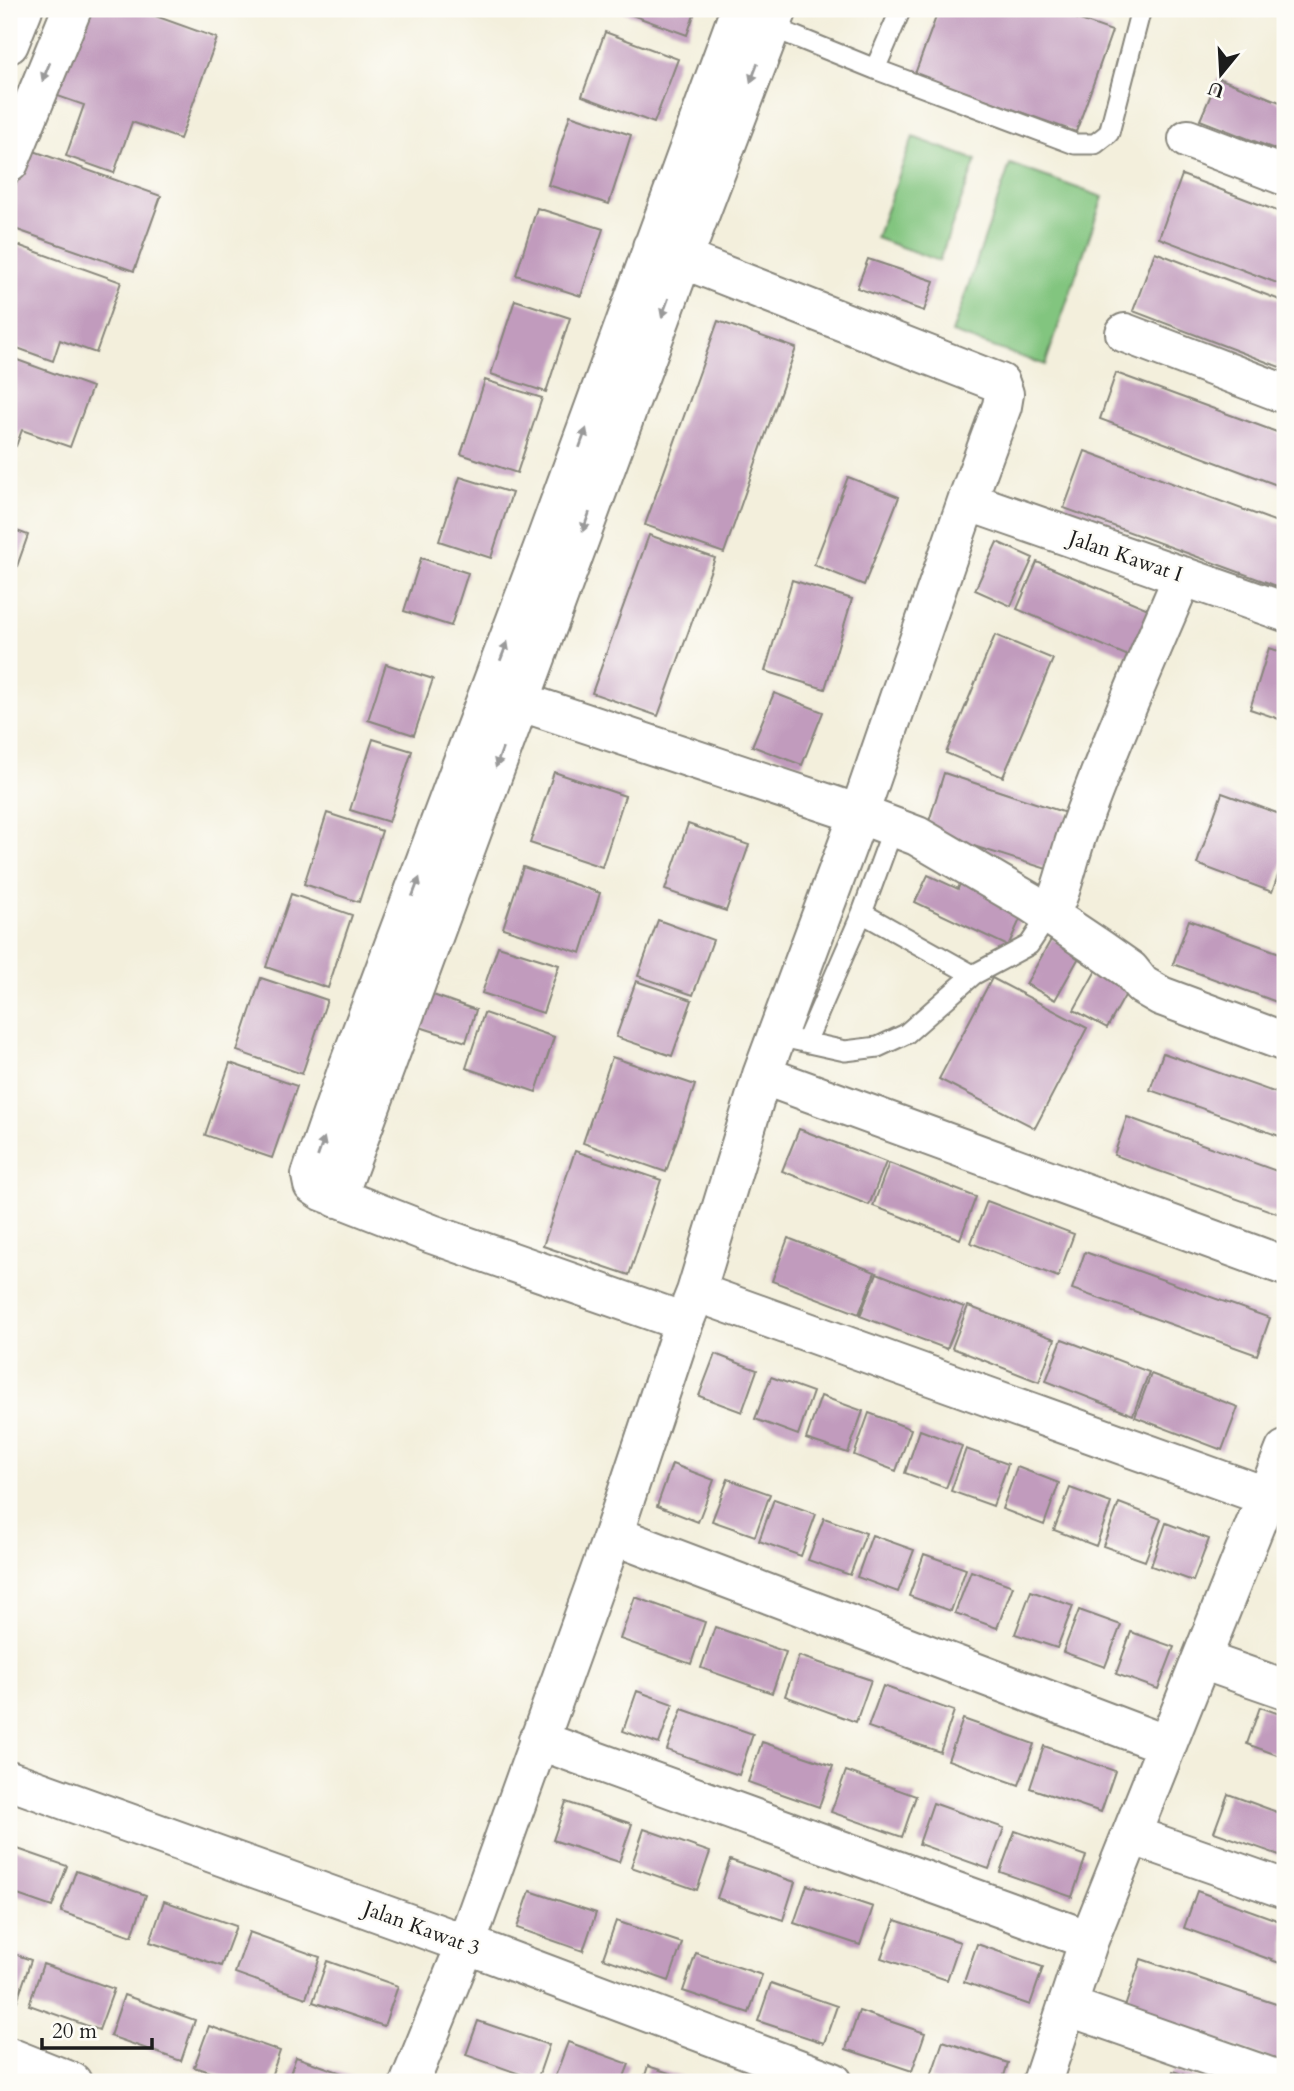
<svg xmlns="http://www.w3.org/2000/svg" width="1294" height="2091" font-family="Cardo,serif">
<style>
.green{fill:#82c57f;stroke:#4f704e;stroke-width:2}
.building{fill:#c19bbd}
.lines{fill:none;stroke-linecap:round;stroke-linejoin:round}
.service-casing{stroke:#88867c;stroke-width:23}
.minor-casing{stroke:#88867c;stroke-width:42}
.service{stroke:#fff;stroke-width:19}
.minor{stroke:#fff;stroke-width:38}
.oneway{fill:#999}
.labels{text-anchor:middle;stroke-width:5;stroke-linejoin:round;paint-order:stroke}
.street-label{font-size:21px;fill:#1c1c1c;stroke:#fdfcf7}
</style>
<rect width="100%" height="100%" fill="#fdfcf7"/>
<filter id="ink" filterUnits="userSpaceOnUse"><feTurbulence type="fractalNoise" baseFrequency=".0143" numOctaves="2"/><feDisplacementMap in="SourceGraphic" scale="14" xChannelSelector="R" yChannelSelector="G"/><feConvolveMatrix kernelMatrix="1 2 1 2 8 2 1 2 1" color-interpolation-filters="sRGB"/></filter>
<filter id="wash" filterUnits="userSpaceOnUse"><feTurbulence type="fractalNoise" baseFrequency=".00686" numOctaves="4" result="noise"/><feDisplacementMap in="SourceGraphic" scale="28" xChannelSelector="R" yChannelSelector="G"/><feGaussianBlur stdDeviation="1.57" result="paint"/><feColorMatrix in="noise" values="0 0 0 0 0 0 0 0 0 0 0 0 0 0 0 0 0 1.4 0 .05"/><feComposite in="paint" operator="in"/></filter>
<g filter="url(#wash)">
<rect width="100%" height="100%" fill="#f3efdc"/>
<path class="green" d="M913,137L976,160L939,261L876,238Z
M1010,164L1103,197L1045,365L952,333Z"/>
<g id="blocks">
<path class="building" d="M82,9H136L217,38L180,139L132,122L114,173L66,156L84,105L52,94Z
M615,9H696L687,35Z
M939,9H1049L1112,31L1076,132L915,74Z
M605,32L678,59L654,123L582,96Z
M1218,78L1285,104V153L1200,120Z
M570,115L631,135L609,204L548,185Z
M28,149L161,196L134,271L9,227V204Z
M1182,175L1285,214V286L1159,238Z
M537,208L603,229L581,296L516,275Z
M9,242L121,282L96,353L60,340L53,361L9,345Z
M1155,252L1285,302V369L1133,311Z
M868,259L934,281L924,311L857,288Z
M515,300L570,318L546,392L491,374Z
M718,321L796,348L724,553L645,525Z
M9,357L92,387L70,447L22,430L16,446L9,444Z
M1116,373L1285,435V488L1100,419Z
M485,380L542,398L517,473L461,454Z
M1085,451L1285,525V589L1064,508Z
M460,477L512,493L491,558L439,541Z
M848,477L899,497L864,585L814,565Z
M9,528L28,535L9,589Z
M649,535L715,558L658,716L592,693Z
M997,542L1033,558L1011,606L975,590Z
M421,558L468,573L451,626L404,611Z
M1037,562L1153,611L1133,658L1017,609Z
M792,580L852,599L825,689L765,671Z
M995,635L1053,659L1003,777L946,753Z
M1269,648L1285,653V721L1250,709Z
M386,664L433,679L414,735L368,720Z
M774,693L823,712L802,765L752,746Z
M373,739L412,751L389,822L350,810Z
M554,772L625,796L602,867L530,843Z
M944,773L1069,814L1050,870L926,831Z
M1222,793L1285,816V856L1272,892L1197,864Z
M327,813L382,831L359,902L304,884Z
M688,824L749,845L726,911L665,890Z
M523,867L600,893L581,953L503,928Z
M964,874L1027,904L1008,946L915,902L928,875L958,889Z
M291,894L352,915L328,988L266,967Z
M658,920L713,940L693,995L638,976Z
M1189,920L1285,955V1005L1173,964Z
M1052,938L1081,954L1055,1000L1026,984Z
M498,946L559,965L543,1013L482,993Z
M1099,965L1132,983L1107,1028L1074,1010Z
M261,978L327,1000L302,1074L237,1051Z
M992,978L1087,1028L1035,1128L939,1079Z
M636,981L692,1000L672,1056L616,1037Z
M430,994L476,1010L466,1042L420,1027Z
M484,1013L554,1037L536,1092L466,1068Z
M1163,1053L1285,1096V1138L1150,1090Z
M612,1057L695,1085L666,1172L583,1143Z
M230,1063L297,1086L272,1158L205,1135Z
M1127,1117L1285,1174V1216L1114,1155Z
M799,1129L886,1162L869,1205L782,1171Z
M575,1151L661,1180L629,1275L543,1246Z
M889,1163L976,1197L960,1239L873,1206Z
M987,1201L1074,1234L1058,1277L971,1243Z
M788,1238L875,1272L859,1314L772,1281Z
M1085,1252L1270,1318L1257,1355L1072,1289Z
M877,1273L964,1307L947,1349L860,1316Z
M968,1306L1055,1339L1039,1382L952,1348Z
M1062,1339L1149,1372L1133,1415L1046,1381Z
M715,1354L757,1370L742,1412L699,1396Z
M1151,1374L1238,1407L1222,1450L1135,1417Z
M771,1377L813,1392L798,1435L755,1419Z
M821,1396L863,1411L848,1453L806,1439Z
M869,1413L911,1429L896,1471L854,1455Z
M920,1430L962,1446L946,1488L905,1473Z
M966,1449L1008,1464L993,1506L951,1491Z
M672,1464L714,1480L698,1522L657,1506Z
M1017,1467L1059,1483L1044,1525L1002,1509Z
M728,1479L770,1494L755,1536L712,1521Z
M1070,1488L1111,1503L1096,1546L1054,1530Z
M774,1499L816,1514L801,1556L759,1541Z
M1119,1503L1161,1519L1145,1561L1103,1546Z
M824,1518L866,1533L850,1575L808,1560Z
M1166,1523L1209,1539L1193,1581L1151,1566Z
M872,1535L914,1550L898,1592L857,1577Z
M924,1554L966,1569L951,1611L909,1596Z
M971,1571L1013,1586L997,1628L955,1613Z
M1031,1591L1073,1606L1057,1648L1015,1634Z
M635,1597L705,1622L691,1664L620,1639Z
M1079,1610L1121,1625L1105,1667L1063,1652Z
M715,1627L786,1652L772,1693L701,1668Z
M1131,1632L1174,1647L1158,1689L1116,1674Z
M799,1656L871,1680L856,1722L785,1696Z
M883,1686L954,1711L940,1752L868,1727Z
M637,1691L673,1704L659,1744L623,1731Z
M1260,1707L1285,1716V1758L1247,1744Z
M682,1709L753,1734L739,1775L667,1750Z
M963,1719L1034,1744L1019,1785L948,1760Z
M762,1742L833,1766L819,1807L748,1782Z
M1044,1746L1115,1771L1101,1812L1030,1788Z
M846,1771L916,1796L902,1837L831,1812Z
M1228,1794L1285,1815V1857L1214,1832Z
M566,1802L632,1824L619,1862L553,1840Z
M933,1803L1004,1828L989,1869L919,1844Z
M644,1829L710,1852L697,1890L631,1867Z
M1015,1831L1086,1856L1072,1897L1000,1872Z
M9,1846L67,1866L52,1907L9,1892Z
M730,1860L795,1882L783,1920L717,1898Z
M76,1871L146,1895L132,1936L61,1912Z
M807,1885L873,1907L860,1945L794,1923Z
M530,1891L596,1913L583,1951L517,1928Z
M1197,1891L1285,1923V1965L1184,1928Z
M164,1901L236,1926L221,1966L150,1942Z
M895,1920L960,1942L947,1980L881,1958Z
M616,1921L682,1943L669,1981L603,1958Z
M249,1932L320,1957L306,1998L235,1973Z
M977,1944L1043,1967L1030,2005L964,1982Z
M9,1952L31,1960L17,2001L9,1999Z
M696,1953L762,1975L749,2013L683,1991Z
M1141,1959L1285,2007V2064L1124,2010Z
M327,1961L398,1986L384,2026L313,2002Z
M43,1964L114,1989L99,2030L29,2005Z
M771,1983L837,2006L824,2043L758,2021Z
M124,1995L195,2020L181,2061L110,2036Z
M859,2011L925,2033L912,2071L846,2049Z
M478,2021L549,2045L537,2080L466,2055Z
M209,2026L280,2051L269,2082H240L194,2067Z
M943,2041L1008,2063L1002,2082H940L930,2079Z
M568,2042L629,2064L622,2082H553Z
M296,2057L367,2082H287Z
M648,2066L696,2082H643Z
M1173,2071L1206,2082H1169Z"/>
</g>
</g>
<g filter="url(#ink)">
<use href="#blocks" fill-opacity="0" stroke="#88867c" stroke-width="2"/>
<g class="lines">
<g class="service-casing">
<path id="service" d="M764,24L875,69L1075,144H1095L1109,133L1141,9
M875,69L901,9
M862,913L973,975
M777,1036L845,1051L878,1047L906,1034L973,975L1029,945L1049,915
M806,1042L862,913L894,826"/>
</g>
<g class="minor-casing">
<path id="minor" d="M9,44L23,9
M1188,139L1285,176
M9,163L72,9
M1125,333L1285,394
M967,501L1285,612
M495,693L859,814L917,836L1030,902L1100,949L1130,970L1142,985L1161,996L1285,1042
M1049,915C1064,889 1068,858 1079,829C1110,744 1147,660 1183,576
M762,1075L1285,1266
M337,1198L682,261L778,9
M696,1292L1268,1497
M684,1322L432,1234L322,1191L313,1185L311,1175L349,1065L547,537L740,9
M613,1535L1167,1745
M1202,1660L1285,1689
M538,1740L1089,1940
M9,1780L466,1944L833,2082
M1131,1835L1285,1889
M1067,2006L1284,2082
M9,2057L72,2082
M410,2082L466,1944L613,1535L684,1322L696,1292L762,1075L859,814L967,501L1002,406L1004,394L1000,383L652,247
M1042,2082L1089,1940L1285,1450"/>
</g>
<use href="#service" class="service"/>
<use href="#minor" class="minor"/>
</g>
<defs><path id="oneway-solid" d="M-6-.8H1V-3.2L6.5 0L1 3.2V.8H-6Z" transform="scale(1.75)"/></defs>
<g class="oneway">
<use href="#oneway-solid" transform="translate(46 72) rotate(112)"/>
<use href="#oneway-solid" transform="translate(754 73) rotate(111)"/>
<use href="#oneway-solid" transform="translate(665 308) rotate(110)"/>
<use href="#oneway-solid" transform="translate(583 438) rotate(-70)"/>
<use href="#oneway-solid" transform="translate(586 522) rotate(110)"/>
<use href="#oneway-solid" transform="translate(504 651) rotate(-69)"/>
<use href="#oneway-solid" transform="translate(499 758) rotate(110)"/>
<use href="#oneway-solid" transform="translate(416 887) rotate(-69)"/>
<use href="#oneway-solid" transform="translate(321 1147) rotate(-71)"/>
</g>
</g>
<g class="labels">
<g class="street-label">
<text transform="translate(1126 556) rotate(19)" y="7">Jalan Kawat I</text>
<text transform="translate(422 1928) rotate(20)" y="7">Jalan Kawat 3</text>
</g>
</g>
<rect width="1294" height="2091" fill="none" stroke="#fdfcf7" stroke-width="35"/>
<g transform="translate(1221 74) rotate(198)" stroke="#fdfcf7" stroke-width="5" paint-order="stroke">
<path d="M0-5L12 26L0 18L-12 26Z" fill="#1c1c1c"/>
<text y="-10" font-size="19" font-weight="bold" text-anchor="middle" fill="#1c1c1c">U</text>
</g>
<path d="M42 2038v10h110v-10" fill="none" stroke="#1c1c1c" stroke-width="3.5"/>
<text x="52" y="2038" font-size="21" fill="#1c1c1c" stroke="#fdfcf7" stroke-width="5" paint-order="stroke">20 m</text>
</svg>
